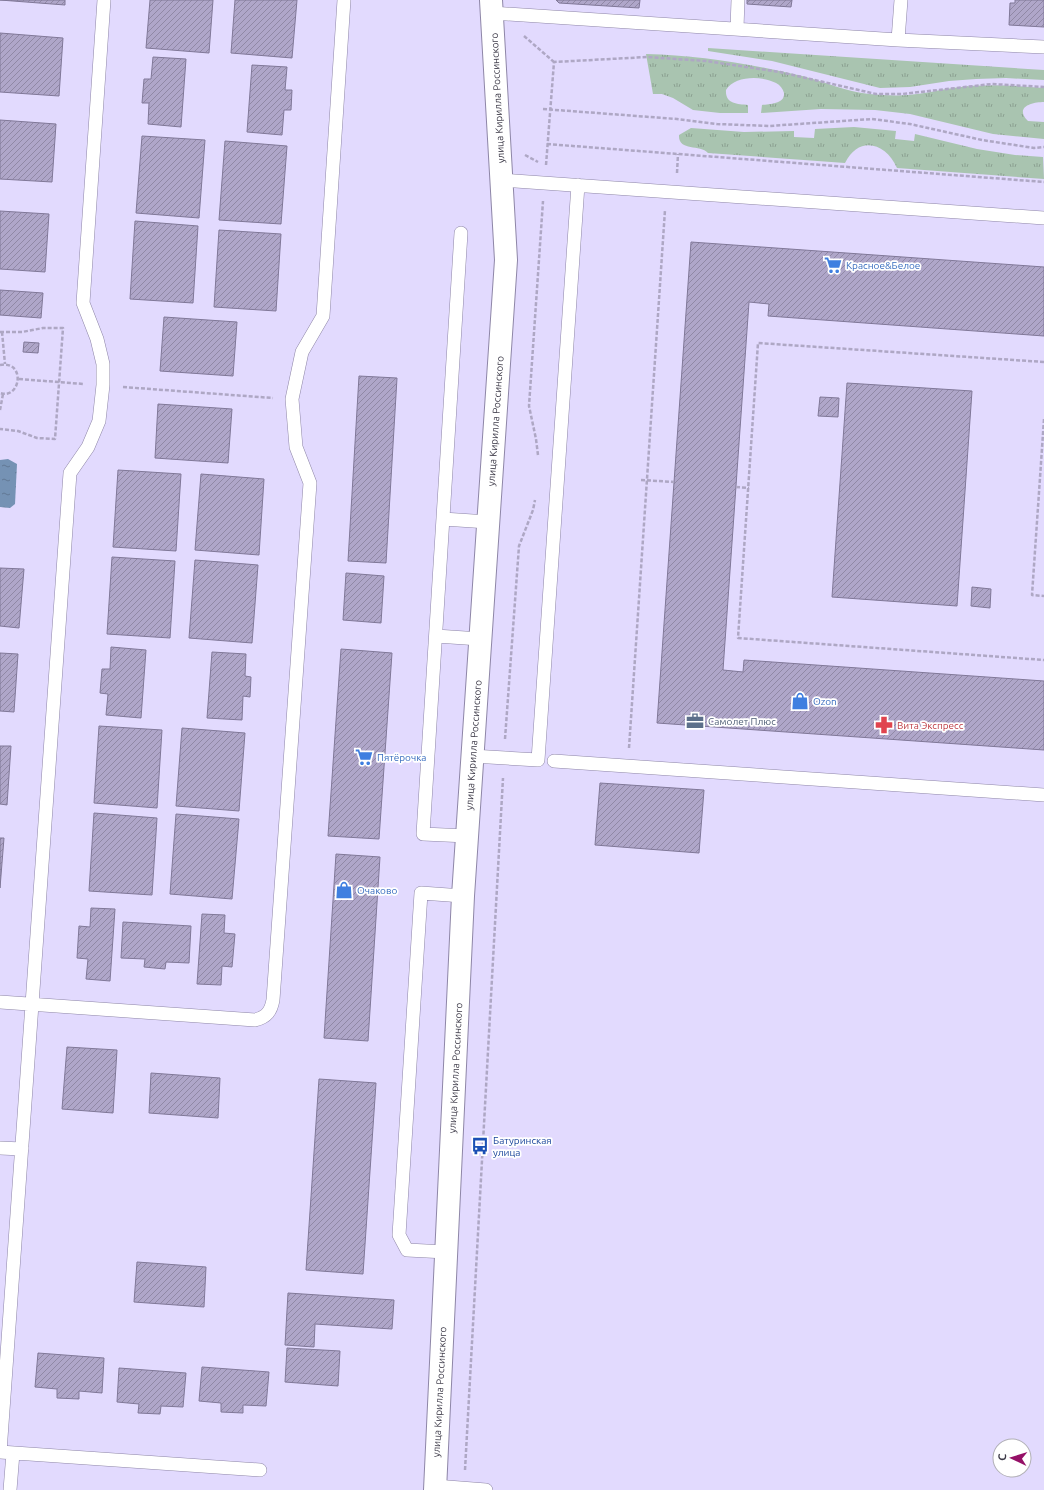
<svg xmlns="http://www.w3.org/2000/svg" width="1044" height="1490" font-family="Ubuntu,sans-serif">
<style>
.grass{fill:url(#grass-tufts)}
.water{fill:url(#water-ripples)}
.building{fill:url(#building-hatch);stroke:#807898}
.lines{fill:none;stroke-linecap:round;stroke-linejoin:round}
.lane-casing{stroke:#8e86a7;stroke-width:14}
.secondary-casing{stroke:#8e86a7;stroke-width:24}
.path{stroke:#aea7c4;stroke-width:2.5;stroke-dasharray:4 2;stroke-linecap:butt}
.lane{stroke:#fff;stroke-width:13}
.secondary{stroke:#fff;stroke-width:22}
.labels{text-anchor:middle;stroke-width:3.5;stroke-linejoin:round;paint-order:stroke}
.street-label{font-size:10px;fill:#3d3a48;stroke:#fff}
.shop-label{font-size:10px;fill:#366cbe;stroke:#fff;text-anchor:start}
.service-label{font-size:10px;fill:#4e5e75;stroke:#fff;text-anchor:start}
.health-label{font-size:10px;fill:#be3a42;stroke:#fff;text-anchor:start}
.transit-label{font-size:10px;fill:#164399;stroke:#fff;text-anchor:start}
</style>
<defs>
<pattern id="grass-tufts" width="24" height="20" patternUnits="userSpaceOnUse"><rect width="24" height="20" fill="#a9c4b0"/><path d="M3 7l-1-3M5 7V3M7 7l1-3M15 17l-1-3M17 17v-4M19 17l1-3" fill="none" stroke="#8ba091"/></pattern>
<pattern id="water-ripples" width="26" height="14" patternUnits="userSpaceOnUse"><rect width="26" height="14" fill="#7592b4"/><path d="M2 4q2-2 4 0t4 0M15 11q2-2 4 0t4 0" fill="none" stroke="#617894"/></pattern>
<pattern id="building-hatch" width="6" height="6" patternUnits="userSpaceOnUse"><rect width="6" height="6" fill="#afa6c9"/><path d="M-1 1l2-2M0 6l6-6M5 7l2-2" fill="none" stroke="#9088a5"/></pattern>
</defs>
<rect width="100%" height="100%" fill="#e2dafe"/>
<path class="grass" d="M708,48L1044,70V80L1006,78L976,79L949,81L910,87L880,88L772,61L708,51Z
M646,54C698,55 751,64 802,76C824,81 846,92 869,94C882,95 895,96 908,95C923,94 938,90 953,88C983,84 1014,85 1044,88V102C1032,102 1014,107 1028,121L1044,122V139L993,134L910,114L875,110L821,109L761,113L762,105C770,104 785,104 784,93C783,89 780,85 776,83C763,76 735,75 726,90C725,104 737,104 748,105V113H720L693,110L673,98L662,94H653Z
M854,127L896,131L895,139L914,141L915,134L977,149L1015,155L1043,157L1044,179L897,168C886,143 859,135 845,163L708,153C700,144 678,152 679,135L691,128L744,132L794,131V137L814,138L815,129Z"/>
<path class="water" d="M8,459L17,464L15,504L10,508L0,507V460Z"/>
<path class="building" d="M0,0H65V5Z
M150,0H213L209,53L146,48Z
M235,0H297L292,58L231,53Z
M556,0H640L639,8L559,3Z
M747,0H792L791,7L747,4Z
M1015,0H1044V27L1009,25L1010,3H1015Z
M0,33L63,38L59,96L0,92Z
M153,57L186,59L181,127L148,124L149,103H142L144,79H151Z
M252,65L287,67L285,90H292L291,110H284L282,135L247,132Z
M0,120L56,124L52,182L0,179Z
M142,136L205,140L199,218L136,213Z
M225,141L287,146L281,224L219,220Z
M0,211L49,214L45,272L0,269Z
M135,221L198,226L193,303L130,299Z
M219,230L281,234L276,311L214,307Z
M691,242L1044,267V336L768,316L769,304L749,302L723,670L743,672L744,660L1044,681V750L657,723Z
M0,290L43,293L41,318L0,315Z
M164,317L237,322L233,376L160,371Z
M24,342L39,343L38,353L23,352Z
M359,376L397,378L386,563L348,561Z
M847,383L972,391L957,606L832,597Z
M820,397L839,398L838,417L818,416Z
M158,404L232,409L228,463L155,458Z
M118,470L181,474L176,551L113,547Z
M201,474L264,479L259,555L195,550Z
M112,557L175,561L170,638L107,634Z
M195,560L258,565L252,643L189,638Z
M0,568L24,569L19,628L0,626Z
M346,573L384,576L381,623L343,620Z
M972,587L991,589L990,608L971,606Z
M111,647L146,650L141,718L106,715L108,694L100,693L102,669H110Z
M341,649L392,653L379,839L328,836Z
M212,652L246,654L245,676L251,677L250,697L243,696L242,720L207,718Z
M0,653L18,654L14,712L0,711Z
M99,726L162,730L157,808L94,803Z
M182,728L245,733L239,811L176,806Z
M0,746H11L7,805L0,804Z
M600,783L704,790L699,853L595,845Z
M94,813L157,818L152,895L89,891Z
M176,814L239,819L232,899L170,894Z
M0,838H4L0,888Z
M336,854L380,857L368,1041L324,1038Z
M91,908L115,909L110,981L86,979L88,959L77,958L79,926L90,927Z
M202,914L225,915L224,933L235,934L232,967L222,966L221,985L197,984Z
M123,922L191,926L189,963L166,962L165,969L144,967L145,959L121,958Z
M67,1047L117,1050L113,1113L62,1109Z
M151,1073L220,1078L218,1118L149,1113Z
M319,1079L376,1083L363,1274L306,1270Z
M137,1262L206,1267L204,1307L134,1302Z
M288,1293L394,1300L392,1329L315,1324L314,1347L285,1345Z
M287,1348L340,1351L338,1386L285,1382Z
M38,1353L104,1358L102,1393L79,1391V1399L57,1398V1389L35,1387Z
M202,1367L269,1372L266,1406L243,1405V1413L221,1412V1403L199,1401Z
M119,1368L186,1373L183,1407L161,1406L160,1414L138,1413L139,1404L117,1402Z"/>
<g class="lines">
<g class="lane-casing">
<path id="lane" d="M492,13L898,40L1044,47
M737,28L738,0
M898,40L901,0
M501,180L1044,218
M461,233L423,834L467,836
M443,519L488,522
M436,636L480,639
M472,756L538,760L578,185
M554,761L1044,795
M0,1002L255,1020C267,1017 271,1011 273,1000L310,483L296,447L292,399L302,352L323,316L344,0
M0,1148L22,1149
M446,1252L407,1250L399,1235L421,893L463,896
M0,1452L70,473L88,447L99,421L103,385V364L97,339L83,303L104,0
M0,1452L260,1470
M435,1486L486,1490
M10,1490L13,1453"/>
</g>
<g class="secondary-casing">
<path id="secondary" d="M435,1490L463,896L506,260L491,0"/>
</g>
<path class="path" d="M524,36L554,62
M543,109L677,119L717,124L769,126L872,119L910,124L982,140L1034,148L1044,147
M547,144L1044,182
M525,155L538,162
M546,165L554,62L647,57L706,61L780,72L876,94H902L992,84L1044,87
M677,173L678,154
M0,332H22L43,328H63L55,439L37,438L18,431L0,429
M2,332L5,364
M1044,362L758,343L738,638L1044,660
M0,365C26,360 21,400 0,393
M19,379L84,384
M123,387L273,398
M0,410L3,394
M1044,419L1032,595L1044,596
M538,455L536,439L529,406L543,201
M641,480L674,482
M736,487L749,488
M505,739L519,546L533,510L535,500
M629,748L665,210
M465,1470L503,778"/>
<use href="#lane" class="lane"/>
<use href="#secondary" class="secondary"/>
</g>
<defs>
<g id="supermarket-bare" transform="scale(1.38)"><path d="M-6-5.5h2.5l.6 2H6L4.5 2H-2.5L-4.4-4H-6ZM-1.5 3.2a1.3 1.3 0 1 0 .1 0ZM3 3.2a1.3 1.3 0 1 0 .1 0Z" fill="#3f7fe0" stroke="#fff" stroke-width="2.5" paint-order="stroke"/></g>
<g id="shop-bare" transform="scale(1.38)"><path d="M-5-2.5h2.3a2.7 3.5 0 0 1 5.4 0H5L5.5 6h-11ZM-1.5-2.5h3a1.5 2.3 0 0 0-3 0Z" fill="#3f7fe0" stroke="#fff" stroke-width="2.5" paint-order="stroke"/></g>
<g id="office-bare" transform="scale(1.38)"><path d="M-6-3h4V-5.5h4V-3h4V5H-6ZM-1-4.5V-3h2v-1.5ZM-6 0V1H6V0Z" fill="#5c6f8a" stroke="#fff" stroke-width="2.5" paint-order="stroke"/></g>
<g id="pharmacy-bare" transform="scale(1.38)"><path d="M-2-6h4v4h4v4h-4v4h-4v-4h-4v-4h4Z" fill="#e0444e" stroke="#fff" stroke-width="2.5" paint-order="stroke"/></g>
<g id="bus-bare" transform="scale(1.38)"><path d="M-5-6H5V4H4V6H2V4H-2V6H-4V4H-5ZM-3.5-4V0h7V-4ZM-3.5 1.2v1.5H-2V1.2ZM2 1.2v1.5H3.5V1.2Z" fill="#1a4fb4" stroke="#fff" stroke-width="2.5" paint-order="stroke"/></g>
</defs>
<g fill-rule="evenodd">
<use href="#supermarket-bare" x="833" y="265"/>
<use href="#shop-bare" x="800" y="701"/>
<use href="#office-bare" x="695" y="721"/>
<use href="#pharmacy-bare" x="884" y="725"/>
<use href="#supermarket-bare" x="364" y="757"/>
<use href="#shop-bare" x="344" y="890"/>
<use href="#bus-bare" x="480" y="1146"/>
</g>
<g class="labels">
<g class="street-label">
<text transform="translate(497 98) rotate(-93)" y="4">улица Кирилла Россинского</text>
<text transform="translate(495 421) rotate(-86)" y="4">улица Кирилла Россинского</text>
<text transform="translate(473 745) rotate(-86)" y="4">улица Кирилла Россинского</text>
<text transform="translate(455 1068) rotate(-87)" y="4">улица Кирилла Россинского</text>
<text transform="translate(439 1392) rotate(-87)" y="4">улица Кирилла Россинского</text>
</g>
<g class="shop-label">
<text x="846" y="269">Красное&amp;Белое</text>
<text x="813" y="705">Ozon</text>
<text x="377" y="761">Пятёрочка</text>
<text x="357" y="894">Очаково</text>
</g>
<g class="service-label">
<text x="708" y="725">Самолет Плюс</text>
</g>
<g class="health-label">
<text x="897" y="729">Вита Экспресс</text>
</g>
<g class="transit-label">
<text x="493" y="1144">Батуринская<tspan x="493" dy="12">улица</tspan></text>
</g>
</g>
<g transform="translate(1012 1458) rotate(274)"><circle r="19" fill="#ffffff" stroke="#b1b0b6"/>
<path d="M0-3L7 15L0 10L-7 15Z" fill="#951067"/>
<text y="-6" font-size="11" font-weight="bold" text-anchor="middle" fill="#3d3a48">С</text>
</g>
</svg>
